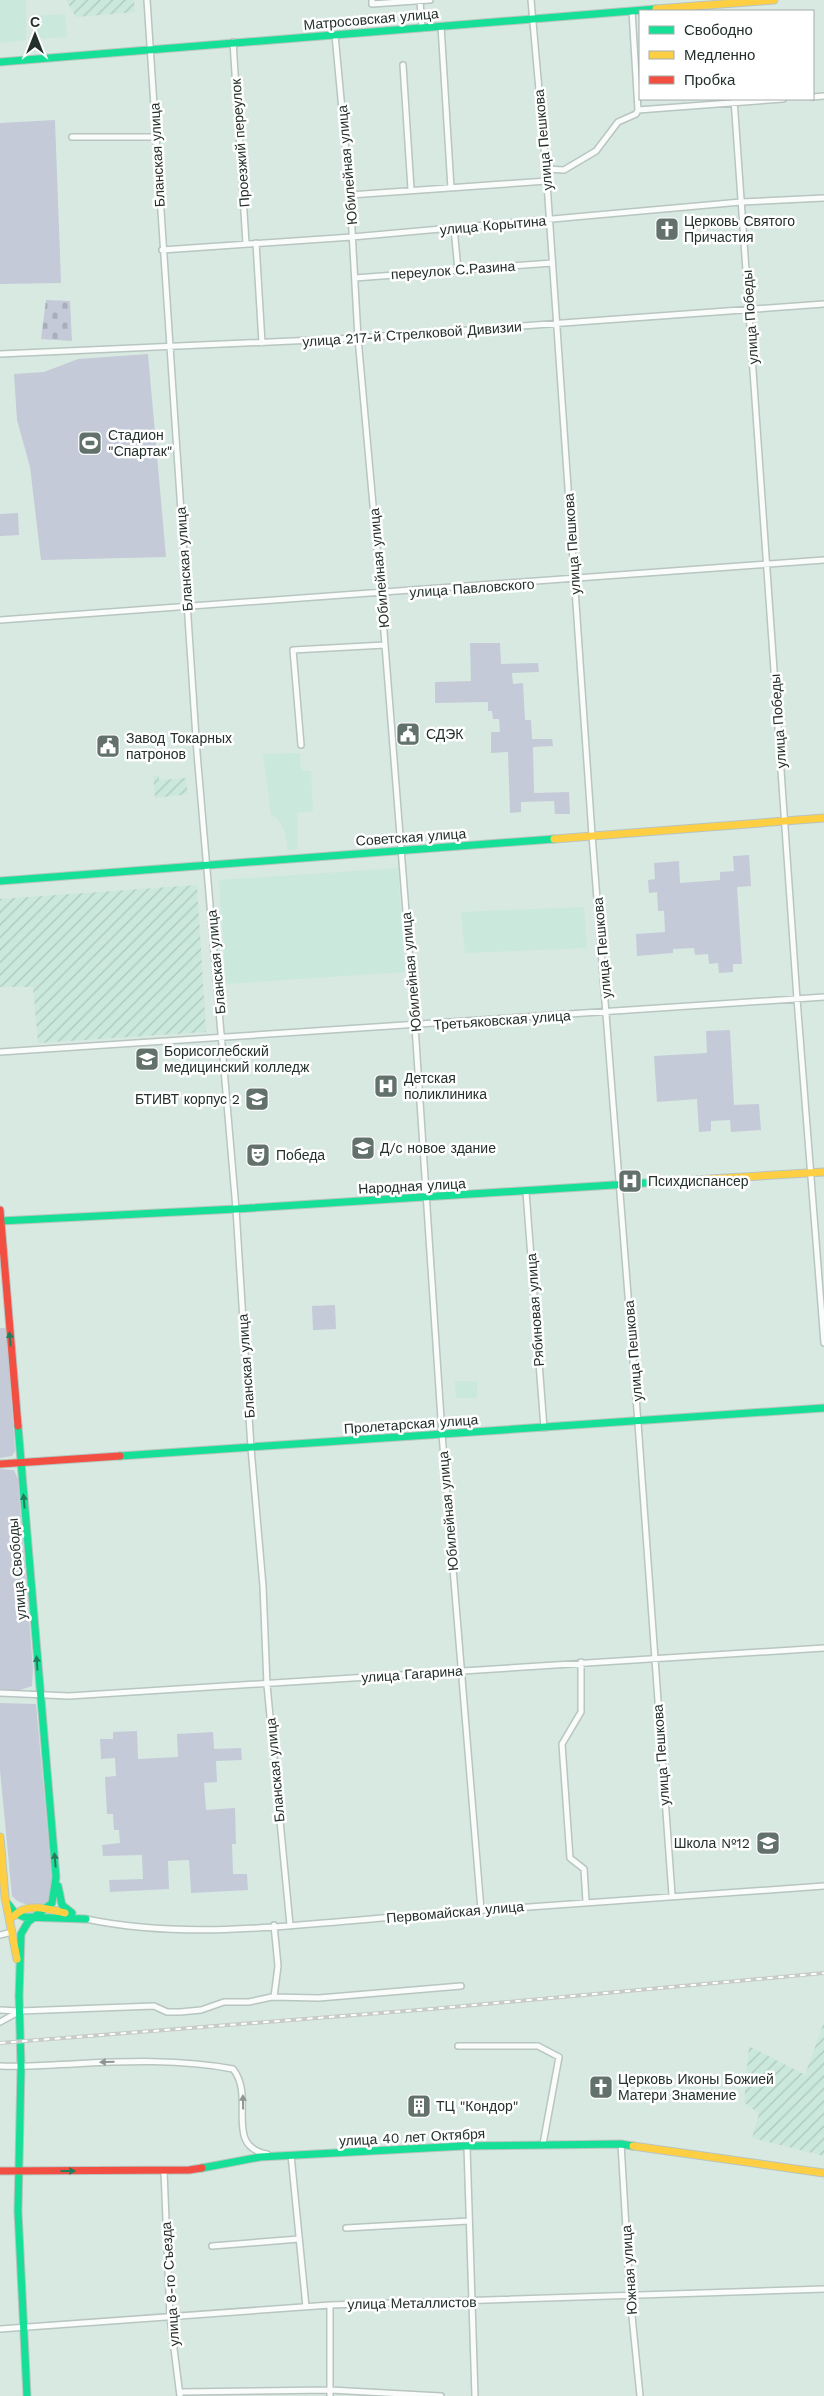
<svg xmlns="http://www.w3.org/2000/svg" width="824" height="2396" font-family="'Work Sans',sans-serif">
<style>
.built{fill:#cbe8dc}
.industrial{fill:url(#industrial-furrows)}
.cemetery{fill:url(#cemetery-stones)}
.green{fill:#c4cad8}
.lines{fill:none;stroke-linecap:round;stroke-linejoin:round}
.street-casing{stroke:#b8c5c0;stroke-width:8}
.fast-casing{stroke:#b8c5c0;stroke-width:9}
.slow-casing{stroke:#b8c5c0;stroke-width:9}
.jam-casing{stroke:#b8c5c0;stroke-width:9}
.street{stroke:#f9fcfb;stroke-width:5}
.fast{stroke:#16e098;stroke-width:7}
.slow{stroke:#ffcf43;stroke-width:7}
.jam{stroke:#f24e42;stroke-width:7}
.rail-casing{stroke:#c7cbc9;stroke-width:4}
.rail{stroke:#fff;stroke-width:2;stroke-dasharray:5.5;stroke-linecap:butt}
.oneway{fill:#1e7f5d}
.oneway2{fill:#8e9694}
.labels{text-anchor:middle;stroke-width:5;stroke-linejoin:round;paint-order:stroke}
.street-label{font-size:14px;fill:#24302c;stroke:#fff}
.poi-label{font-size:14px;fill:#24302c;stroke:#fff;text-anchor:start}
</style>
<defs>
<pattern id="industrial-furrows" width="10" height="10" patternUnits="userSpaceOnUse" patternTransform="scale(1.25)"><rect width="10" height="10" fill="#cbe8dc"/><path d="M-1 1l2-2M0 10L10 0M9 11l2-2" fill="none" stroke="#aec7bd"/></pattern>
<pattern id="cemetery-stones" width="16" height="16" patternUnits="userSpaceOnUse" patternTransform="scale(1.25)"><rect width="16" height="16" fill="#c4cad8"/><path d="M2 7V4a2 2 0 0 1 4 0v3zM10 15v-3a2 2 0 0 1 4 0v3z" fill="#a8aeba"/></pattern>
</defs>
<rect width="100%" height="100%" fill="#d8e9e2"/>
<path class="built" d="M0,0H26V40L0,43Z
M65,14L67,37L36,39L34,16Z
M300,753L301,771H311L313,811L297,813L298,849L288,850L285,832L277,818L271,815L263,754Z
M398,868L405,972L226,984L219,880Z
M584,907L587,948L465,953L461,912Z
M455,1381H477V1398H456Z"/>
<path class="industrial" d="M66,0H134L135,12L76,17Z
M153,776H159V780L186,778L188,794L155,798Z
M197,885L206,1032L38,1043L33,987H0V899Z
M824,2022V2156L752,2138L759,2114L744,2102L749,2046L805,2075Z"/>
<path class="cemetery" d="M46,300L70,301L72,341L41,339Z"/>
<path class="green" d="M55,120L61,283L0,284V123Z
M148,354L166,557L41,560L30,467L17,420L14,374L44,372L78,359Z
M18,513L19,535L0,536V514Z
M470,643H500L501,664L538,663L539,672L512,673L513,684L523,683L525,720H531L532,739H552L553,746L533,747L534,793L569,792L570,814H555L554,801L521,802V812L510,813L508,752L491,753V732H500L499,719H493L492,711H488V702L435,703V682L471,681Z
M749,855L751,886L737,887L742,964H733V972L719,973L718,963L709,964L708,954L695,955L694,948L673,949V953L637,956L636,934L665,932L664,911H658L657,892L649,893L648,880L655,879L654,863L679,861L680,883L720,880V872L734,871L733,856Z
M730,1030L734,1105L759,1104L761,1130L731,1132L730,1120L711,1121V1131L699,1132L697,1099L657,1102L654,1056L707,1053L706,1031Z
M335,1305L336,1329L313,1330L312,1306Z
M0,1328H6L15,1451L12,1456L0,1458Z
M0,1469L14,1470L18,1479L19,1493L33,1668L32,1686L17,1691L0,1689Z
M0,1703L36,1704L53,1890L46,1904C33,1905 22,1907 12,1896L0,1770Z
M137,1731L138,1759L178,1757L177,1734L213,1732L214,1749L241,1748L242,1760L216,1761L217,1782L204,1783L206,1810L235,1808L236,1844H232L233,1874H247L248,1890L191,1893L189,1860L168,1861L169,1889L110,1892L109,1880L143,1879L142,1855L103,1856L102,1845L120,1843L119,1830H114L113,1814H107L105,1777L116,1776L115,1758L101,1759L100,1739H113V1732Z"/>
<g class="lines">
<g class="street-casing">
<path id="street" d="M147,0L197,753L236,1209L251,1448L263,1586L267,1685L290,1925
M372,0V4L430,0
M531,0L546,169L592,835L638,1423L672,1895
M420,1L422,28
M632,11L638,110L783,99
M441,26L451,188
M335,35L350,195L358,338L381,594L415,1026L442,1434L481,1910
M233,42L246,243
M403,65L411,189
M813,97L824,96
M734,99L797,999L824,1343
M72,137H156
M546,169L564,170L596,151L618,122L636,114L638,110
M350,195L547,181
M454,228L458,270
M256,243L262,343
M162,250L352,237L741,202L824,198
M355,278L552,263
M0,354L358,338L824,304
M0,620L824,560
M301,745L293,650L385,645
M0,1052L824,997
M526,1192L544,1428
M581,1662V1712L562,1744L570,1858L584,1869L586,1901
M0,1693L69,1696L824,1648
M86,1919C191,1941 300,1924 406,1916C545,1905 684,1895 824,1886
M274,1925L278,1966L274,1997
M0,1935L12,1932
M0,2010L19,2011
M0,2022L20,2011L154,2006L167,2012H180L201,2010L224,2002H249L272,1997L319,1998L461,1986
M458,2046H538L559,2057L543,2144
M0,2066C24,2067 48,2065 73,2064C126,2061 181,2059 233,2069C256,2097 223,2146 267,2154
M621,2144L630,2296L640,2396
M467,2147L475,2396
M291,2155L306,2307
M164,2171L170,2317L180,2396
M346,2228L469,2221
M212,2246L299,2239
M330,2305V2396
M0,2329L330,2305L824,2289
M180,2392L330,2390L441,2396"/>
</g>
<g class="fast-casing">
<path id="fast" d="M0,62L656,9
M0,881L554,839
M1,1221L236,1209L660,1182
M18,1426L56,1877L52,1903L28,1922L21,1934L19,1998
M120,1456L824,1408
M58,1886L62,1905L72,1913
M8,1904L15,1913L24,1917L86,1919
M19,1994L21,2067L18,2211L27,2396
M202,2168L260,2157L464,2146L621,2144L633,2146"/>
</g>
<g class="slow-casing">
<path id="slow" d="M656,9L774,0
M554,839L824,818
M660,1182L824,1172
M0,1837L5,1897L17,1959
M14,1916C27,1902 49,1909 65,1913
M633,2146L824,2173"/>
</g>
<g class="jam-casing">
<path id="jam" d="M0,1210L18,1426
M0,1464L120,1456
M0,2171L189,2170L202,2168"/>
</g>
<use href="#street" class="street"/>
<use href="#fast" class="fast"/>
<use href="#slow" class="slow"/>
<use href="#jam" class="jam"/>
<g class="rail-casing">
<path id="rail" d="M0,2043L431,2009L824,1973"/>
</g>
<use href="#rail" class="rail"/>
</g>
<defs><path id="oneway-solid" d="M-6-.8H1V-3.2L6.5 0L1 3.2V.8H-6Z" transform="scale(1.25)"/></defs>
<g class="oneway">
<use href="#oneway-solid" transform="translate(10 1339) rotate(-95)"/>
<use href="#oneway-solid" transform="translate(24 1501) rotate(-95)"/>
<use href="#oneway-solid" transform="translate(37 1663) rotate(-94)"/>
<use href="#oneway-solid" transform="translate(55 1860) rotate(-95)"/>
<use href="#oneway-solid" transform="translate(68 2171)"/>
</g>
<g class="oneway2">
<use href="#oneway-solid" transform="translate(107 2062) rotate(178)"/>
<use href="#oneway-solid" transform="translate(243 2102) rotate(-91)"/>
</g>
<defs>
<g id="church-square" transform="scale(1.25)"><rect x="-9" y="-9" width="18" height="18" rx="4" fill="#63716c" stroke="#fff"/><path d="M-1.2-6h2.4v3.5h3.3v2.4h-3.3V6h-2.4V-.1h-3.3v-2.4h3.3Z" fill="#fff"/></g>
<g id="stadium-square" transform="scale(1.25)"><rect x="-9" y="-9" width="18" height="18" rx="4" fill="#63716c" stroke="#fff"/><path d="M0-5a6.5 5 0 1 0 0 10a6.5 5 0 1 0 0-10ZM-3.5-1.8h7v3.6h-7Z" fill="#fff"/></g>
<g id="civic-square" transform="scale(1.25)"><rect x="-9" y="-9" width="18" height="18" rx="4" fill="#63716c" stroke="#fff"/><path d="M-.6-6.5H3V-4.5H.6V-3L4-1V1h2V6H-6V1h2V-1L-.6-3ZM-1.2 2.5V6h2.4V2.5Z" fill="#fff"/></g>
<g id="university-square" transform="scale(1.25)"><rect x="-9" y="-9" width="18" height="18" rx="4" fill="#63716c" stroke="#fff"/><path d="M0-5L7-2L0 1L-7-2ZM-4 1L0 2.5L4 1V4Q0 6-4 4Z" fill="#fff"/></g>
<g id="hospital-square" transform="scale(1.25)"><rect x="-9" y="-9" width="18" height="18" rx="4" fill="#63716c" stroke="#fff"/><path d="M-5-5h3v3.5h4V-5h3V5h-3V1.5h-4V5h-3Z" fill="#fff"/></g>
<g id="school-square" transform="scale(1.25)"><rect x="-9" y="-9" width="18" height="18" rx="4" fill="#63716c" stroke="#fff"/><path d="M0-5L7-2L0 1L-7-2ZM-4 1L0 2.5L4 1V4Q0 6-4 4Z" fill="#fff"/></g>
<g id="theatre-square" transform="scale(1.25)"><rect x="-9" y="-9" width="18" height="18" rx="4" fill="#63716c" stroke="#fff"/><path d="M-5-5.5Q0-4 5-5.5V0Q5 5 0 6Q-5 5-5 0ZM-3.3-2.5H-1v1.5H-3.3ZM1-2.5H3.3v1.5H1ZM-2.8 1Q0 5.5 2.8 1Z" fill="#fff"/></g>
<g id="building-square" transform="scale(1.25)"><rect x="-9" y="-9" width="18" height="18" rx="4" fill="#63716c" stroke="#fff"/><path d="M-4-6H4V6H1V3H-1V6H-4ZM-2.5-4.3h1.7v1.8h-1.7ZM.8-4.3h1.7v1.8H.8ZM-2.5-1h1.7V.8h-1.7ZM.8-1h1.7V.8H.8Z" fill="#fff"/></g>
</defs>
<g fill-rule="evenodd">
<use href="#church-square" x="667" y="229"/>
<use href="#stadium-square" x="90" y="443"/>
<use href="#civic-square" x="408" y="734"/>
<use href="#civic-square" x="108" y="746"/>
<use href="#university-square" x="147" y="1059"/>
<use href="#hospital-square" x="386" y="1086"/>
<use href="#school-square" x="257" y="1099"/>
<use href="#school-square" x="363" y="1148"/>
<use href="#theatre-square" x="258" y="1155"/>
<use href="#hospital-square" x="630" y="1181"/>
<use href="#school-square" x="768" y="1843"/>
<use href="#church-square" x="601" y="2087"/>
<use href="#building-square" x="419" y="2106"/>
</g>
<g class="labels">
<g class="street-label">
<text transform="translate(371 19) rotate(-5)" y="5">Матросовская улица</text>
<text transform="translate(543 140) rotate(-95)" y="5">улица Пешкова</text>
<text transform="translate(240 143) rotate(-94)" y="5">Проезжий переулок</text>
<text transform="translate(157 155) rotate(-93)" y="5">Бланская улица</text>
<text transform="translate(347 165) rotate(-95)" y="5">Юбилейная улица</text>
<text transform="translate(493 225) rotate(-5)" y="5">улица Корытина</text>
<text transform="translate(453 270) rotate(-4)" y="5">переулок С.Разина</text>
<text transform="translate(750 317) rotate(-94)" y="5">улица Победы</text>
<text transform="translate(412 334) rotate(-4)" y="5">улица 217-й Стрелковой Дивизии</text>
<text transform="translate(572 544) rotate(-94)" y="5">улица Пешкова</text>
<text transform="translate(184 559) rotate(-94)" y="5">Бланская улица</text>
<text transform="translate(379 568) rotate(-95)" y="5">Юбилейная улица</text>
<text transform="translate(472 588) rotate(-4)" y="5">улица Павловского</text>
<text transform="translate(778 721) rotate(-94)" y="5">улица Победы</text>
<text transform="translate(411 837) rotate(-4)" y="5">Советская улица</text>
<text transform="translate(602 948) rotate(-95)" y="5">улица Пешкова</text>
<text transform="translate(216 962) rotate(-95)" y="5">Бланская улица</text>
<text transform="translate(411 972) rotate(-95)" y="5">Юбилейная улица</text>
<text transform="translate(502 1020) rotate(-4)" y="5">Третьяковская улица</text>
<text transform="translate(412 1186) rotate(-3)" y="5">Народная улица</text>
<text transform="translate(535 1310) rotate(-94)" y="5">Рябиновая улица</text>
<text transform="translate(633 1351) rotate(-95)" y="5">улица Пешкова</text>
<text transform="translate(246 1366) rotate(-94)" y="5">Бланская улица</text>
<text transform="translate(411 1424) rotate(-4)" y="5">Пролетарская улица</text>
<text transform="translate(448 1511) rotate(-95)" y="5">Юбилейная улица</text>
<text transform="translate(17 1569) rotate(-95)" y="5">улица Свободы</text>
<text transform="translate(412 1674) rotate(-4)" y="5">улица Гагарина</text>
<text transform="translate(661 1755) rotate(-94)" y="5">улица Пешкова</text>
<text transform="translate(275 1770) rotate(-95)" y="5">Бланская улица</text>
<text transform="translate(455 1912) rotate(-5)" y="5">Первомайская улица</text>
<text transform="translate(412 2137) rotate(-3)" y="5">улица 40 лет Октября</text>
<text transform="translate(629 2270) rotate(-94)" y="5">Южная улица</text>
<text transform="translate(170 2284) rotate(-94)" y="5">улица 8-го Съезда</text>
<text transform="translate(412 2303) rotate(-1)" y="5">улица Металлистов</text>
</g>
<g class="poi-label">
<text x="684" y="226">Церковь Святого<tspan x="684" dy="16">Причастия</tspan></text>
<text x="108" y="440">Стадион<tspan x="108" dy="16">"Спартак"</tspan></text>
<text x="426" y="739">СДЭК</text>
<text x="126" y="743">Завод Токарных<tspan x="126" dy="16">патронов</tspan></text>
<text x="164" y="1056">Борисоглебский<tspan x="164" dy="16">медицинский колледж</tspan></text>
<text x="404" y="1083">Детская<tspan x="404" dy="16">поликлиника</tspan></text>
<text x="240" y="1104" text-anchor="end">БТИВТ корпус 2</text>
<text x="380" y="1153">Д/с новое здание</text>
<text x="276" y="1160">Победа</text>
<text x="648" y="1186">Психдиспансер</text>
<text x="750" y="1848" text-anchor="end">Школа №12</text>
<text x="618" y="2084">Церковь Иконы Божией<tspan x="618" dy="16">Матери Знамение</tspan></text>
<text x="436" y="2111">ТЦ "Кондор"</text>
</g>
</g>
<rect x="639" y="10" width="175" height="90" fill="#ffffff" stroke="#a7acab"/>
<rect x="649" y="26" width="25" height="8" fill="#16e098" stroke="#a7acab"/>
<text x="684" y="35" font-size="15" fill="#24302c">Свободно</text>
<rect x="649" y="51" width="25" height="8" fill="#ffcf43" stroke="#a7acab"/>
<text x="684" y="60" font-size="15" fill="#24302c">Медленно</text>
<rect x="649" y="76" width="25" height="8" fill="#f24e42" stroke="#a7acab"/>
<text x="684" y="85" font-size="15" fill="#24302c">Пробка</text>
<g transform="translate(35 35)" stroke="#ffffff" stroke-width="4" paint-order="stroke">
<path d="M0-4L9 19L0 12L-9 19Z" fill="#24302c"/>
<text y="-8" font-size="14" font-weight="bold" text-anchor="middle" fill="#24302c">С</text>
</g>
</svg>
